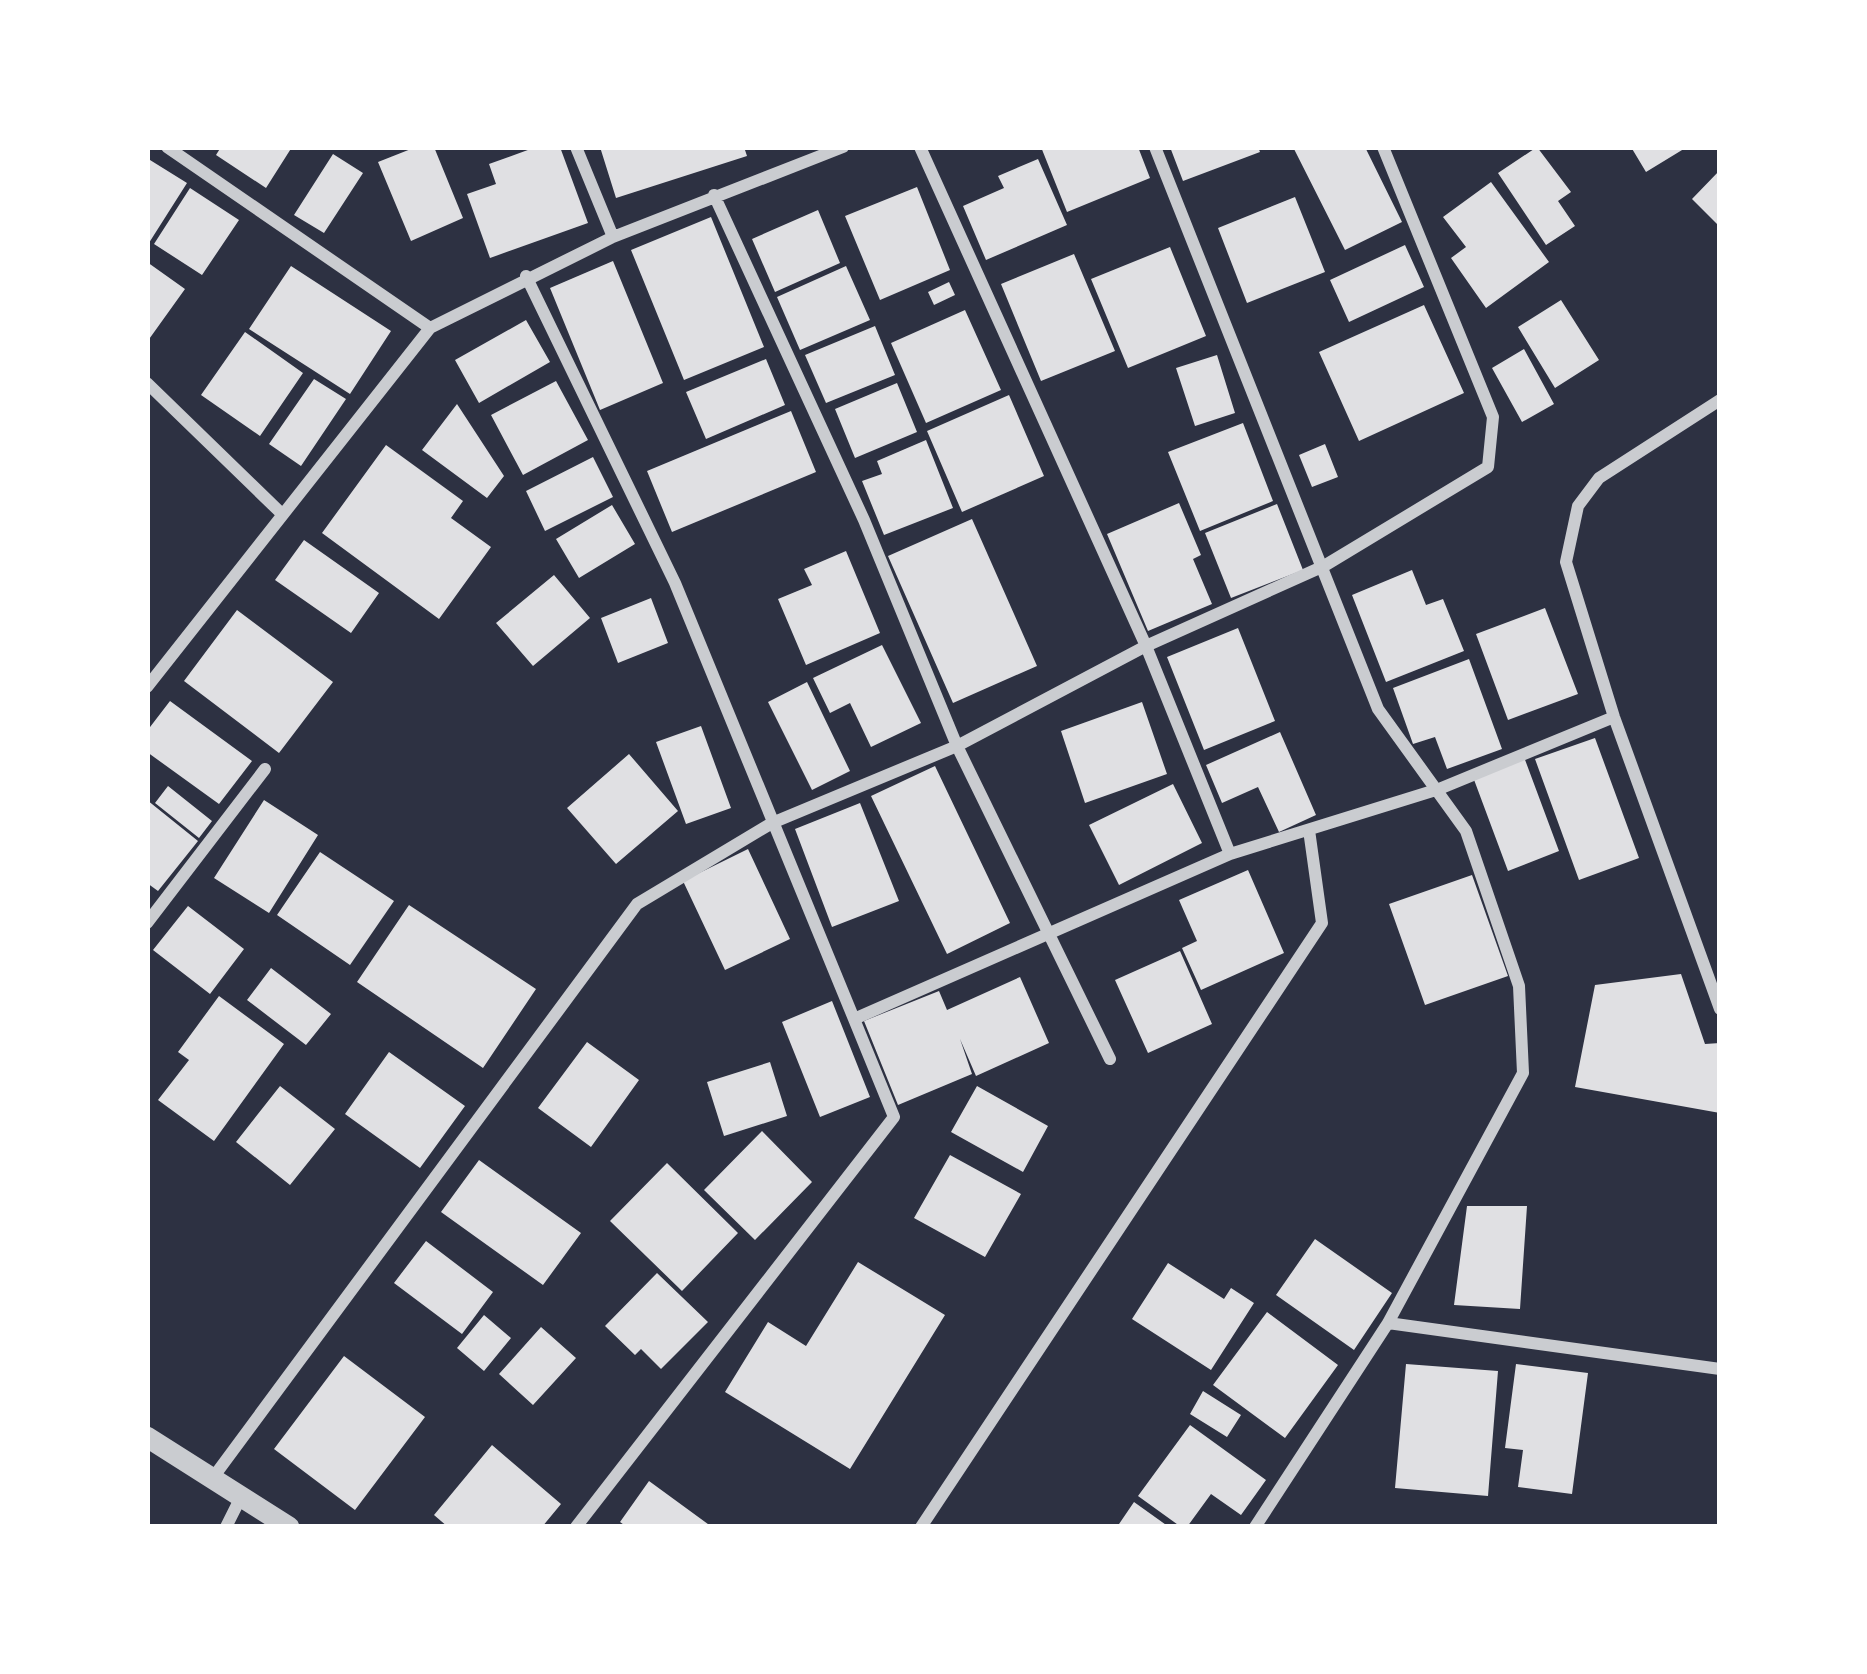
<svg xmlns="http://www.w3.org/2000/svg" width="1867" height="1674" font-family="Overpass,sans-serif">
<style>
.building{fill:#e0e0e3}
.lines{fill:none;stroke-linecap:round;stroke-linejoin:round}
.minor{stroke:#caccd0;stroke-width:12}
.tertiary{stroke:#caccd0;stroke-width:21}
</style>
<rect width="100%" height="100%" fill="#2d3142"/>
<path class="building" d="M221,147H292L266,188L216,155Z
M416,147H434L463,218L411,241L378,162Z
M536,147H560L588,223L490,258L467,194L496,184L489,164Z
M600,147H744L747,156L616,198Z
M1041,147H1138L1150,178L1067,212Z
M1170,147H1258L1260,152L1183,181Z
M1293,147H1365L1402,222L1345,250Z
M1537,147L1571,192L1558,201L1575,226L1546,245L1498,173Z
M1631,147H1687L1646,172Z
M333,154L363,173L324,233L294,215Z
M1038,159L1067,225L986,260L963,206L1004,188L998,176Z
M150,160L187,183L147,246V165Z
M1720,170V227L1692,199Z
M1491,182L1549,262L1486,308L1451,258L1466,247L1443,217Z
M917,187L950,270L880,300L845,216Z
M190,188L239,220L202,275L154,244Z
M1295,197L1325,272L1247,303L1218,228Z
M818,210L840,263L775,292L752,239Z
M711,217L764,347L684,380L631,250Z
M1405,245L1424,287L1349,322L1330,280Z
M1170,247L1206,336L1128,368L1091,279Z
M1074,254L1115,351L1041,381L1001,284Z
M613,261L663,383L600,410L550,288Z
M147,262L185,289L147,342Z
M291,266L391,331L350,394L249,329Z
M846,266L870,320L800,350L777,297Z
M949,282L955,295L934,305L928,292Z
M1561,300L1599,360L1555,388L1518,327Z
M1424,305L1464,393L1359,441L1319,352Z
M965,310L1001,390L926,423L891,343Z
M526,320L550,362L479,403L455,360Z
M875,326L895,375L826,403L805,355Z
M245,332L303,373L260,436L201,395Z
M1524,349L1554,404L1522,422L1492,368Z
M1217,355L1235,413L1195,426L1176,368Z
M766,359L785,405L706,439L686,392Z
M314,379L346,399L301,466L269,444Z
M556,381L588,440L523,475L491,415Z
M897,383L917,432L855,458L835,409Z
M1009,395L1044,476L962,512L927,431Z
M457,404L504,476L487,498L422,450Z
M791,411L816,472L672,532L647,471Z
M1243,423L1273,501L1200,531L1168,452Z
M926,440L953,508L884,535L862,481L882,474L877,461Z
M1325,444L1338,477L1312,487L1299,455Z
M386,445L463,501L451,518L491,547L439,619L322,533Z
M593,457L613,497L545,531L526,491Z
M1179,503L1201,555L1193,559L1212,604L1148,631L1107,534Z
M1277,504L1303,570L1231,598L1205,533Z
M612,505L635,544L579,578L556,539Z
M972,519L1037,666L953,703L888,556Z
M304,540L379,593L351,633L275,580Z
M846,551L880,633L806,665L778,599L812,585L804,569Z
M1412,570L1426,605L1443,599L1464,651L1386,682L1352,595Z
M554,575L590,618L533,666L496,623Z
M651,598L668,643L618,663L601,618Z
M1545,608L1578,694L1508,720L1476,634Z
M237,610L333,682L279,753L184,681Z
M1238,628L1275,721L1204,750L1167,657Z
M882,645L921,723L871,747L850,703L830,713L813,678Z
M1469,659L1502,749L1447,769L1435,737L1413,744L1393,688Z
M807,682L850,771L812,790L768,702Z
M170,701L252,761L219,804L147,752V731Z
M1142,702L1167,774L1085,803L1061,731Z
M701,726L731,808L686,824L656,742Z
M1280,732L1316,815L1279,832L1258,787L1222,803L1206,765Z
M1595,738L1639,858L1579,880L1535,759Z
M629,754L678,811L616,864L567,808Z
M1524,757L1559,851L1508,871L1473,777Z
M935,766L1010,923L947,954L871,796Z
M1173,784L1202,843L1119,885L1089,825Z
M168,786L212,821L199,838L155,803Z
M147,800L198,841L158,891L147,883Z
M264,800L318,835L269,913L214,878Z
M860,803L899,901L832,927L795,829Z
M748,849L790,939L725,970L683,881Z
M320,852L394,901L350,965L277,915Z
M1248,870L1284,953L1201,990L1182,948L1197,941L1179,900Z
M1472,875L1508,976L1425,1005L1389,904Z
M409,905L536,989L483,1068L357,982Z
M188,906L244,949L210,994L153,950Z
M1180,951L1212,1024L1148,1053L1115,980Z
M271,968L331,1014L306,1045L247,1000Z
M1681,974L1705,1044L1720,1043V1113L1575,1087L1595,985Z
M1020,977L1049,1043L976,1076L960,1039L972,1074L898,1105L864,1021L939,991L947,1010Z
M219,996L284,1044L214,1141L158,1100L189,1060L178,1052Z
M832,1001L870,1097L820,1117L782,1022Z
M587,1042L639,1080L591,1147L538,1108Z
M389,1052L465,1106L420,1168L345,1114Z
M770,1062L787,1116L724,1136L707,1082Z
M280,1086L335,1129L290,1185L236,1142Z
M977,1086L1048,1126L1023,1172L951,1132Z
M762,1131L812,1182L755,1240L704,1190Z
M950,1155L1021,1194L985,1257L914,1218Z
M479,1160L581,1233L543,1285L441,1212Z
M667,1163L738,1233L682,1291L610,1221Z
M1467,1206H1527L1520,1309L1454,1305Z
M1315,1239L1392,1293L1354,1350L1276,1295Z
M426,1241L493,1292L462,1334L394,1283Z
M858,1262L945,1315L850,1469L725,1392L768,1322L806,1346Z
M1168,1263L1224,1299L1231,1288L1254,1303L1211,1370L1132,1319Z
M657,1273L708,1322L661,1369L641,1349L635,1355L605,1326Z
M1267,1312L1338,1365L1285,1438L1213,1385Z
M484,1315L511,1338L484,1371L457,1348Z
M541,1327L576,1358L533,1405L499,1374Z
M344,1356L425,1417L355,1510L274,1449Z
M1406,1364L1498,1371L1488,1496L1395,1488Z
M1516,1364L1588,1373L1572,1494L1518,1487L1523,1450L1505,1448Z
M1203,1391L1241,1415L1227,1437L1190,1414Z
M1190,1425L1266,1480L1241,1515L1211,1494L1187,1527H1181L1138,1496Z
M492,1445L561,1504L542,1527H448L434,1515Z
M649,1481L712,1527H627L620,1522Z
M1134,1502L1169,1527H1117Z"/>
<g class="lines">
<path class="minor" d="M167,147L430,328
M576,147L613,237
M920,147L1146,646L1230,854
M1155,147L1378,709L1466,831L1519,986L1523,1073L1388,1323L1255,1527
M714,195L864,520L957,746L1110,1059
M526,276L675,583L854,1019
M147,383L281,513
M1720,400L1599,478L1578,506L1566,562L1614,717L1720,1009
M147,687L430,328L613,237L843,147
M147,923L265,769
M1388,1323L1720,1369
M212,1479L637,904L772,823L957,746L1146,646L1324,566L1488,467L1493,417L1383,147
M226,1527L241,1497
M576,1527L894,1117L854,1019L1230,854L1439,789L1614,717
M921,1527L1322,923L1309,830"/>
<path class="tertiary" d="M147,1437L289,1527"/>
</g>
<rect width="1867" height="1674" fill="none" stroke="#ffffff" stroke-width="300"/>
</svg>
